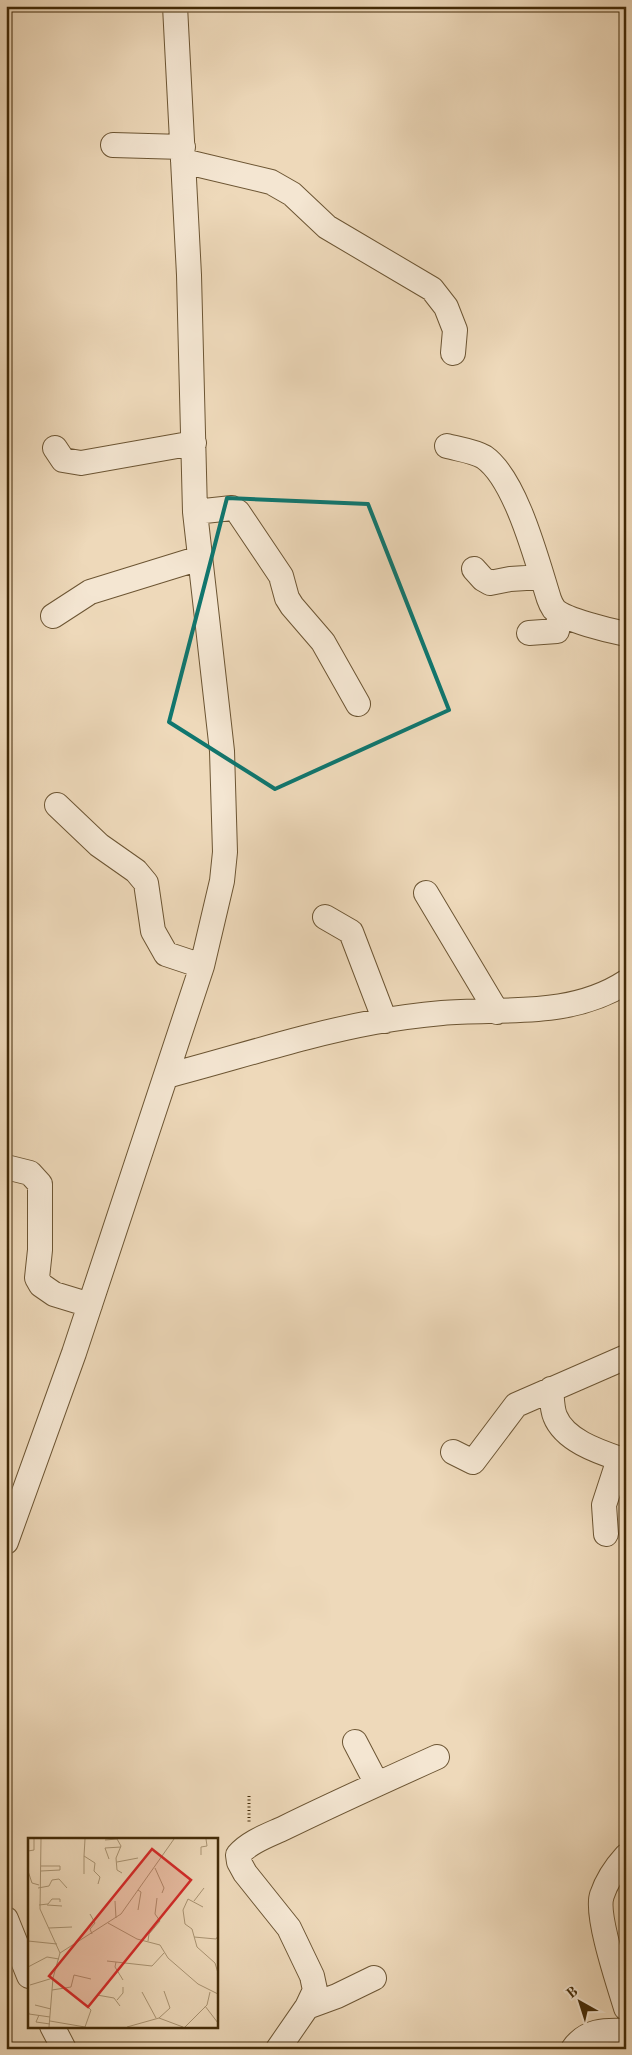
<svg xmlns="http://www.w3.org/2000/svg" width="632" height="2055" font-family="'Old Standard TT',serif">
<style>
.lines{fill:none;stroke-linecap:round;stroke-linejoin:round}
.minor-casing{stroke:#6c5533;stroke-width:26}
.path{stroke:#412906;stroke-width:3;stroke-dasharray:1 2.5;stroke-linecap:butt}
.minor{stroke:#f4e6d2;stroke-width:24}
.marked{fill:none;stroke:#0f766e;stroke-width:4;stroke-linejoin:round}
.inset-road{fill:none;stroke:#a99372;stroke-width:1}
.view{fill:#d62828;fill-opacity:0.15;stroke:#d62828;stroke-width:2.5}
.inset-edge{fill:none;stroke:#412906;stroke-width:2.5}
</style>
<rect width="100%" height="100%" fill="#eed9ba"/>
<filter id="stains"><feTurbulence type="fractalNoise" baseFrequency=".004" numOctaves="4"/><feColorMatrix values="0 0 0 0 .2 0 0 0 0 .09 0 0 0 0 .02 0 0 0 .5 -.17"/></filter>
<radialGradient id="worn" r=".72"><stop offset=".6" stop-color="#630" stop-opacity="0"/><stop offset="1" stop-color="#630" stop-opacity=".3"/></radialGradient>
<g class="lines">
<g class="minor-casing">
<path id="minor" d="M113,145L183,147
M183,161L271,182L292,194L327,227L432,289L446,307L455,330L453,353
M447,446C458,449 474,451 484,457C516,479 537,561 549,599C550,602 552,606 554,609C564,620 611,631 626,634
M55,448L63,460L81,463L194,443
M195,512L232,508L238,512L281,576L287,598L292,606L323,642L358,704
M474,569L483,579L490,583L510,579L542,577
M53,616L90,592L200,558
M529,633L557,631L560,614
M57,805L99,845L136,871L146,883L153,931L166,954L202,966
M426,893L497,1012
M325,917L351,932L385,1021
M166,1076C236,1058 304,1035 375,1022C397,1018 420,1015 442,1013C504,1008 571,1018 626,982
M6,1167L30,1173L40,1184V1250L37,1278L41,1285L54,1294L90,1305
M551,1389C552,1398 552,1409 555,1416C565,1442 603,1453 626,1461
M453,1452L473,1462L516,1405L626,1357
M606,1534L604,1505L619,1459
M6,1542L74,1353L202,966L222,881L225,852L222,751L195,512L189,275L175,6
M355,1742L377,1784
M626,1856C616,1867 607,1880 602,1895C595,1914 619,1985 626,2008
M6,1919L29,1976
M307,2007L337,1996L374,1978
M52,2026L64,2049
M278,2049L307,2007L315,1990L312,1976L289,1928L245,1873L239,1862L238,1855C249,1842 269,1835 284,1828C335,1803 386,1780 437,1757
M573,2049C586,2030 605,2030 626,2031"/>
</g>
<path class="path" d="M249,1796V1824"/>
<use href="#minor" class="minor"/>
</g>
<path class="marked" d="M227,498L368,504L449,710L275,789L169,722Z"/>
<g transform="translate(28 1838)">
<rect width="190" height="190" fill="#eed9ba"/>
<path class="inset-road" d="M13,1L12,71L32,115M57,1L56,18L67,25L66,33L72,39L70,46M77,2L89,1L93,8L88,20L89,32L94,35M0,13L6,12V1M173,17V9L179,8L178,1M56,18V36M81,21L77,10L93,9M89,24L110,20M13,28H32V32L13,33M127,30L136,50L134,55M0,33L4,45L11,47M10,50L21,48L24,42L31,41L39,50M110,52L113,54L110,72M87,63L88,80M166,63L176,50M11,67L20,66L24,61H32V64M19,67L34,68M175,69L160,61L155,72L157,86L164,91L169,109L187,125L190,135M62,76L67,85L62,91L64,96M80,85L109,101L132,107L140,120L170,146L190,156M21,90L44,89M166,99L188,101L190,98M0,103L29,106M120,103L121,96L132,83L127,76L129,60M79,123L124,128L136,115M88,124L87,129L95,142M0,129L19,119L31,121M2,147L25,140M24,152L43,149L46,137L63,141M114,154L128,180M89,162L95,155V149M7,167L23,171M177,168L190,185M0,172L1,176L22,179M11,177L8,184L22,186M131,180L142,170L136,153M22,183L57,189L63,172L60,169L69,157L86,160L92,168M21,189L25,140L32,115L93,76L146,1M99,189L131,180L155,189M157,189L179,167L182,154"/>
<path class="view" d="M124,11L163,42L60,169L21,138Z"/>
<rect width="190" height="190" class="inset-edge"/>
</g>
<rect width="632" height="2055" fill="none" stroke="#eed9ba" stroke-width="25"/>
<rect x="8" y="8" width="617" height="2040" fill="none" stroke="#412906" stroke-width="2.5"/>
<rect x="12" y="12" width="607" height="2030" fill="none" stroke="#412906"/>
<g transform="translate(580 2002) rotate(321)" stroke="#f4e6d2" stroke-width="4" paint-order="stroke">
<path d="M0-4L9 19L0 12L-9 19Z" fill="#412906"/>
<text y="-8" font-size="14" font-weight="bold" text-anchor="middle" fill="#412906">B</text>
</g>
<rect width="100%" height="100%" filter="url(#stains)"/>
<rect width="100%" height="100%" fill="url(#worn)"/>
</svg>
